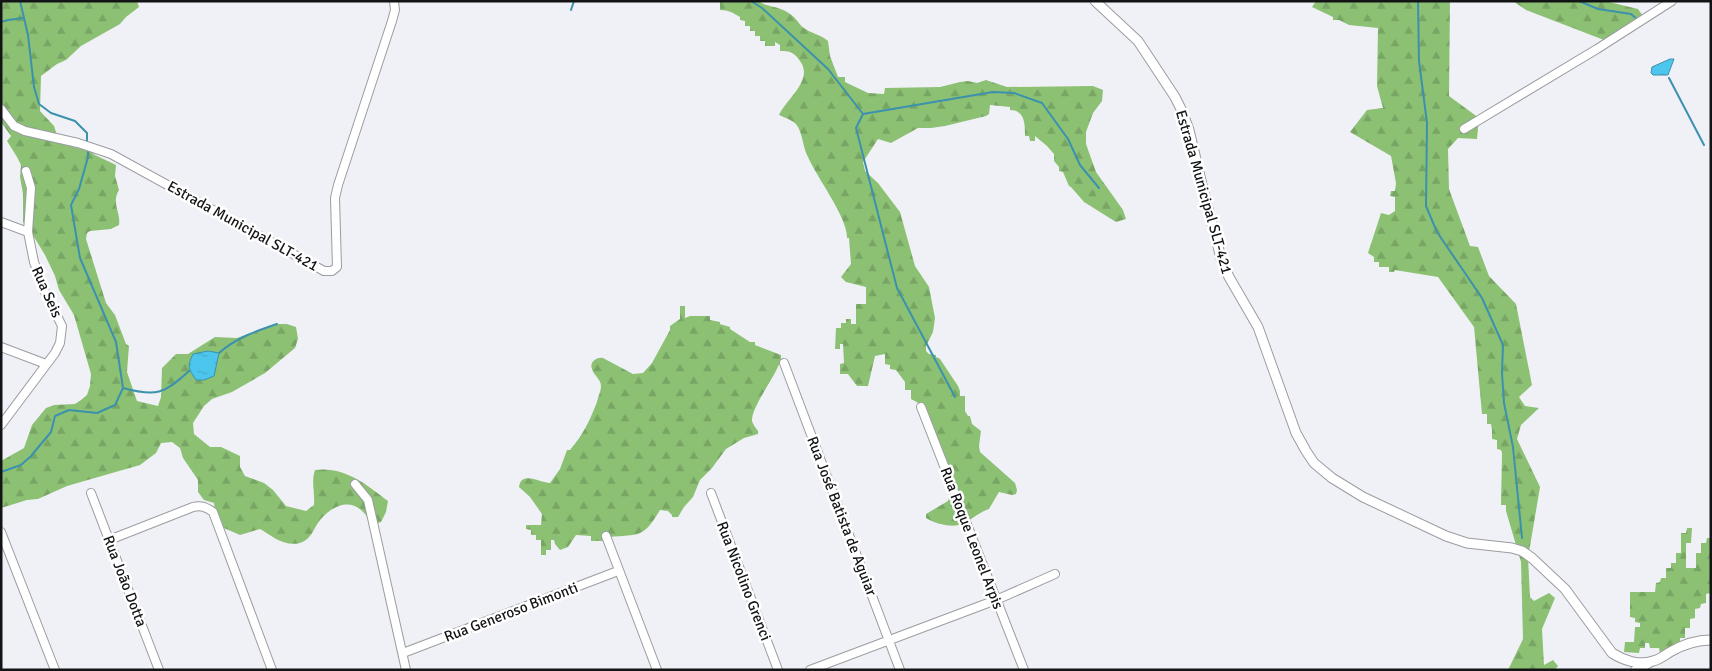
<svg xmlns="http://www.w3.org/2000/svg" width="1712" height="671" font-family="Signika,sans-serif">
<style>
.forest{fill:url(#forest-firs)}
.water{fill:url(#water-ripples);stroke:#3c91ad}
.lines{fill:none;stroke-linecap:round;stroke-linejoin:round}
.stream{stroke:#3c91ad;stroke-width:2}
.minor-casing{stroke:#9a9ca0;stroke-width:10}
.tertiary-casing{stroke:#9a9ca0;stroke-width:11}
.minor{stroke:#fff;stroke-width:8}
.tertiary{stroke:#fff;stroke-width:9}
.labels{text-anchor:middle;stroke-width:5;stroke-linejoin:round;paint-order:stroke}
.street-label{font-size:15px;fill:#131415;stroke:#fff}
</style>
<defs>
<pattern id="forest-firs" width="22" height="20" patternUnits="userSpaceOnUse" patternTransform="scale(1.25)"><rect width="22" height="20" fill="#8cc174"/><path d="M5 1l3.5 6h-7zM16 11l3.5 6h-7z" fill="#78a564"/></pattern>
<pattern id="water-ripples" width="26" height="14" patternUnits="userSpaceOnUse" patternTransform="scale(1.25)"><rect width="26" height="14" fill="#4dc6ee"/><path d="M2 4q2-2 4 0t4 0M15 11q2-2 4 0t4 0" fill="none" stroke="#42a9cb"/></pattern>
</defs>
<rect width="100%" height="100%" fill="#f0f1f6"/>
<path class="forest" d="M1,1H137L139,7L126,17L120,24L81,46L66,60L57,64L41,76L40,111L54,126L57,135L65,142L76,148L87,149L95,155L116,165L115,176L119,190C111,203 121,212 119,225L111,229L90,231L87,233L86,239L106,303L115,315L126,344L129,346L127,372L137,401L158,406L161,397L162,368L176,354H188L215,337L237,338L276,324H287L296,327L298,339L295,348L265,373L232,392L212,399L204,406L193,423L194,434L210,447H221L240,456V467L245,476L264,483L273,490L286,506L306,511L314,505C315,492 311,482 315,470C344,466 366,484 388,501L386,512L381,522L372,525C359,498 338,499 320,520C313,529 312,539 300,543C284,547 272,536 260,529L240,535L217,525L214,503L204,500L198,492V480L183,458L180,448L172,442L161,443L156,453L140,465L67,486L38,499L27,500L1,508V461L24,448L32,425L46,408L54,405L75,404L81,400L87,395L90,386L91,374L74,315L59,290L55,276L45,255L34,237L23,222V194L20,177L21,165L17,157L7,141L11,136L1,122Z
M720,1H760L761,3C771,7 781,7 790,14C797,18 799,26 807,30C814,34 821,35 828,41L830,56L838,77H845V82L868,93L884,94L885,88L940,87L960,82L968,81L977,83L986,80L1007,87L1093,86L1103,90L1102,101L1093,113L1086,132V144L1096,172L1123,210L1126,219L1116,222L1084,202L1071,187L1069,186L1063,172L1059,171V167L1054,161V154L1047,146L1035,136V141H1030L1029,136H1025C1025,124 1025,110 1010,110V107L990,105L989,114L986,116L945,126L931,128H918L891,143L878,139L863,162L865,171L878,183L900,212L915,266L929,287L935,318L933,332L926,346V351L929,354L936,355V357L940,359L958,386L960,391V396H965V411L968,416H970L972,424L981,431L979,446L980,452L1015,483L1017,490L1016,494L1012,495L999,492L989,509C980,512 973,518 965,523C953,529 936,524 926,518V514L948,501L951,490L922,405L911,399V390H905V382L896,370L890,369V365L885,364V354L875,356L868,386H857L848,374H840V364L844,363L843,344H840V349H835L836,328H841V323H846V319H851V324H856V304H866V287L846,282L841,277L851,264L849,238H847C848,218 817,178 808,157C803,148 803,136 798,127C794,120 785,118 779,115C787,98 814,80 800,61C794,52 790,51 780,51V45L775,42V46H765V41H760V36H755V31H750V26H745V21L740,20V17C733,13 729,10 720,10Z
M1316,1H1450L1449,96L1479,118L1477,139L1458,138L1448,149L1449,189L1470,246L1478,247L1489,276L1516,304L1532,385L1519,397L1525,406L1539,408L1521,425L1517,439L1540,487L1528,558L1530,597L1534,601L1549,593L1555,598L1542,629L1544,665L1553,660L1558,666L1555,670H1508L1523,639L1521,562L1506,511V505H1501L1502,453L1501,450L1497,449V440L1492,439V429L1491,424H1487V414H1482L1474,327L1438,277L1395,270L1394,272H1389V267H1379V262H1374V257L1368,253L1381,213L1389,215L1395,211V197L1390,196L1391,191H1395L1396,183L1391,156L1350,132L1367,110L1383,108L1377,86L1378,28L1349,25L1339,20H1333V17L1312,7Z
M1513,1H1605L1638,9L1643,16L1604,40L1526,10Z
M680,306H685V318L690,316H710V320L720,322V324L730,327V329L750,342H755V345L781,355C783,368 751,405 752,421C753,425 756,428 758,431V434L744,438L726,449L712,468L700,480L693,497L684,507L678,517H672V515L668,511L660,510C643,539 639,534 609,537L606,541H591V536L576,535L568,547L560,550L555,544L554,540H551V550H546V555H541V540H536V535H531V530L526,529V525H541L542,514L530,497L519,487C521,470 541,483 550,483L560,469L567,450H570C583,435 590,420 597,402C598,397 601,391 601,386C601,379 594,376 592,369C589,362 597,357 603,358L633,374L643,373L652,363L670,330V326L680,319Z
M1687,528H1692L1691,543H1686V568H1696V553H1701V543H1706L1707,538H1711V593L1706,594V603L1701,604L1700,608L1695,609V618L1690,619V628H1685V638H1680V643H1675V648L1670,653H1660L1659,648H1650L1649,643H1645V648H1640L1639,653L1624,652L1625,642H1634L1635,627H1640V623L1635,622V618L1630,617V592H1655L1656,583L1660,582L1661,578H1666V568H1671V563H1676V553H1681V533H1686Z"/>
<path class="water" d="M1670,59H1674L1668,75H1653L1651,73L1652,67Z
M208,351L219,353L214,376L204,380H196C188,368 187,367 193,354Z"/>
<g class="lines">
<path class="stream" d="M20,1L28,35L34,87L39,104L51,113L75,121L87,133V144
M751,1L762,8L828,69L863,114L856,128L897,288L955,397
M1418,1L1419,61L1427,123L1426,206L1437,232L1482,298L1503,345L1502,373L1504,403L1513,447L1522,538
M1579,1L1598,9L1631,14L1638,20
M571,10L574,1
M1,22L8,20L23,18
M1669,78L1704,145
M863,114L993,92L1014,93L1042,103L1068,139L1080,165L1099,188
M219,353C236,338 256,331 277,324
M123,388C156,397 164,394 189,371
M1,472L21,465L31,456L51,432L55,416L69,410L97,413L115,405L123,388L116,342L80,258L71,205L79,189L88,157V149"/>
<g class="minor-casing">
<path id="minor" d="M1,109L14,126L25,131L78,143L111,154L324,271H332L337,267L335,198L338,185L392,21L395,10L394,1
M1464,129L1597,49L1672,1
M1,222L28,232
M1,347L46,364
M784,363L900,670
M921,407L1024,670
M1,425L55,353L60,343L62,326L45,292L34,262L28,232L31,188L26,171
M355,484L368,500L406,670
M91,493L159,670
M711,493L778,670
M1,532L55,670
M606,536L657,670
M109,540L193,507C201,505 206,507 213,512L272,670
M403,653L618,571
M810,670L996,600L1055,574
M1635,670L1648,664"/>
</g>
<g class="tertiary-casing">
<path id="tertiary" d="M1095,1L1138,41L1175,97L1182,111L1189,130L1204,193L1221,258L1229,277L1258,327L1296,433L1306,451L1314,463L1332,478L1363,497L1446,536L1467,543L1512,548L1522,551L1532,558L1565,589L1612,653C1623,660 1639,666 1653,661C1659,660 1665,655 1670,652C1682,645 1697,640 1711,640"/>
</g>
<use href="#minor" class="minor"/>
<use href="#tertiary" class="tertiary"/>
</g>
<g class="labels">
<g class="street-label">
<text transform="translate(1204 192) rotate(74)" y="5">Estrada Municipal SLT-421</text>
<text transform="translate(243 226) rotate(29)" y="5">Estrada Municipal SLT-421</text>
<text transform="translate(47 292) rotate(66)" y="5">Rua Seis</text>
<text transform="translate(842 516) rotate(69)" y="5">Rua José Batista de Aguiar</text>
<text transform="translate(972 538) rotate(69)" y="5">Rua Roque Leonel Arpis</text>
<text transform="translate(125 581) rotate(69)" y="5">Rua João Dotta</text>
<text transform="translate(744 581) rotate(69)" y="5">Rua Nicolino Grenci</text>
<text transform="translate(511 612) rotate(-21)" y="5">Rua Generoso Bimonti</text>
</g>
</g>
<rect width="1712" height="671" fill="none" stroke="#131415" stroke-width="5"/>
</svg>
